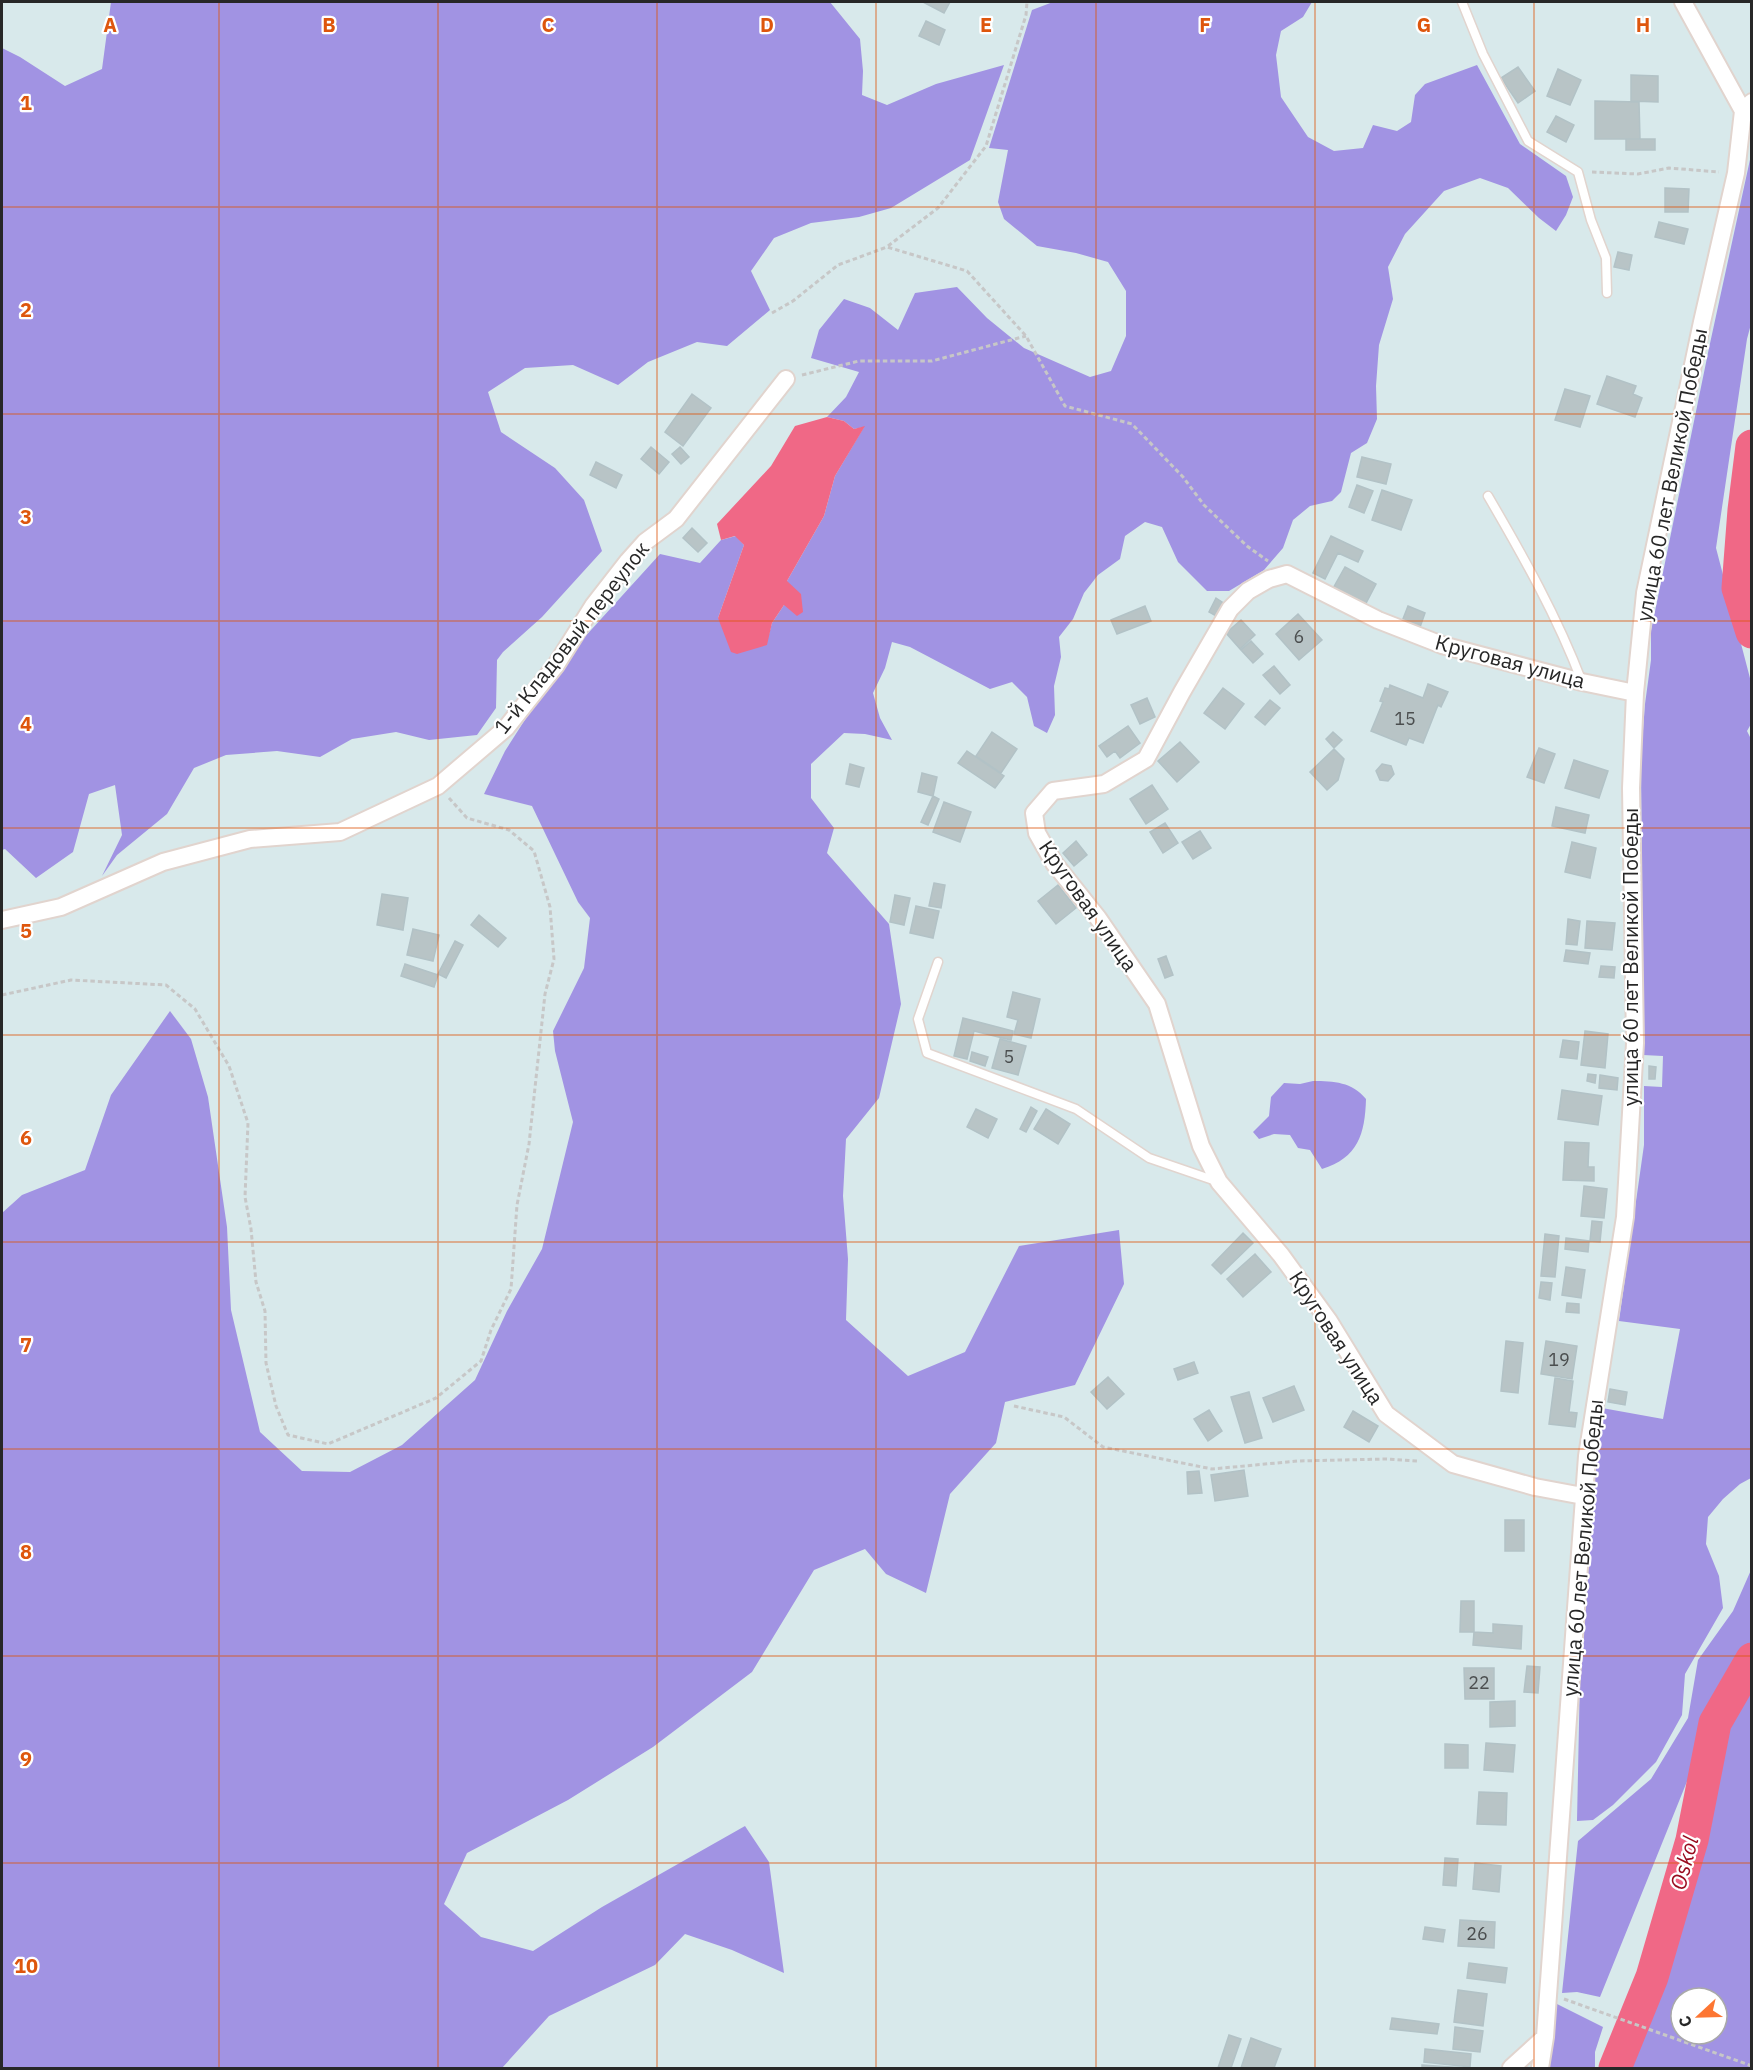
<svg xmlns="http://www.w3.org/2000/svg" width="1753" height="2070" font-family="'IBM Plex Sans',sans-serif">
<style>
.green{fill:#a193e3;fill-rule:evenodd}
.water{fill:#f06886}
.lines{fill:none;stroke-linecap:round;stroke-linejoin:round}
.river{stroke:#f06886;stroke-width:33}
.building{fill:#b8c4c6;stroke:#b2c2c6;stroke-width:1.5}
.lane-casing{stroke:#e1d4ce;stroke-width:11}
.street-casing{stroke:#e1d4ce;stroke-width:20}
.path{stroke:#c7c7c7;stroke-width:3;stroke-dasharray:4.5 3;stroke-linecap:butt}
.lane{stroke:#fff;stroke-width:8}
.street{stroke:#fff;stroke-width:16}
.grid{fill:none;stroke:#de560d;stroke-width:1.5;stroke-opacity:0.55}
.labels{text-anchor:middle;stroke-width:4.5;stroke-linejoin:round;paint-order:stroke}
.number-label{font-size:18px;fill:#4b4e4f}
.street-label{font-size:21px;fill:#272727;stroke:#fff}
.water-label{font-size:22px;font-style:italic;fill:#980b1e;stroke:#fff}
.grid-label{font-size:20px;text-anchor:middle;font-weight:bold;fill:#de560d;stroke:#fff;stroke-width:4.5;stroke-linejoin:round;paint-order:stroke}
</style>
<rect width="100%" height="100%" fill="#d8e9eb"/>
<path class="green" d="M111,2H830L860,39L863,71L862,95L887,105L936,84L1004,65L970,160L891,208L859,217L811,223L774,238L751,271L770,310L727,346L697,342L648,362L618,385L573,365L525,368L488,392L501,432L555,468L584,500L602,551L542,617L503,652L497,660L496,708L477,735L429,740L396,732L352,739L320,757L277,751L226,755L194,768L167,814L117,855L102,876L122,835L115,785L89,794L73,852L36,878L5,849L2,850V48L20,57L65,86L102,69Z
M1053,2H1312L1303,17L1281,31L1276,55L1281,97L1308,137L1334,151L1363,148L1373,125L1397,131L1411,122L1415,95L1425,84L1477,65L1520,144L1566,176L1573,197L1566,215L1556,231L1539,218L1508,188L1480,178L1444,191L1405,234L1388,267L1393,299L1379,345L1376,386L1377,419L1367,443L1351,453L1341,492L1332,501L1310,506L1293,520L1283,548L1264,570L1229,591H1207L1178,562L1162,527L1145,522L1125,536L1120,559L1098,575L1084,593L1073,619L1059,637L1061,657L1054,686L1055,715L1047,733L1034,726L1027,697L1012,682L990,689L910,647L892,642L885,668L873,693L880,718L892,740L865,734L844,733L811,764V798L834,828L827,853L889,924L901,1004L879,1098L846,1139L843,1196L848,1259L846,1320L908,1376L965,1352L1019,1246L1119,1230L1124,1284L1075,1385L1005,1402L996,1443L950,1494L926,1593L886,1574L865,1549L814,1570L752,1672L653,1747L568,1800L467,1853L444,1904L481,1937L533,1951L602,1907L745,1826L769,1862L784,1973L732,1950L685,1934L655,1965L549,2016L502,2068H2V1213L22,1195L85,1170L111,1095L170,1011L191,1039L208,1097L227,1227L231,1310L260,1432L302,1471L350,1472L402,1445L475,1380L507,1311L542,1249L573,1122L555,1051L553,1031L584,968L590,918L578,902L532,806L484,794L505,751L562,662L660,554L700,563L721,540L736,536L744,545L718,618L766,645L772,623L784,605L787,581L824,516L835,476L864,427L854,429L844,421L827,417L846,397L859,372L811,358L819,330L844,299L870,308L898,330L915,293L957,287L987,318L1024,348L1090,377L1111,371L1126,336V291L1108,262L1076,253L1037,246L1004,219L998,202L1008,150L989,148L1032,10Z
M1751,155V324L1747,339L1716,548L1751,682V724L1747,731L1752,741L1751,1478L1740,1484L1723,1499L1708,1517L1706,1544L1719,1576L1723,1608L1685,1674L1682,1715L1656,1762L1613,1805L1593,1820L1577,1821L1581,1627L1586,1530L1602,1408L1663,1419L1680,1329L1619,1321L1644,1145V1086L1662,1087L1663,1056L1643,1055L1641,757L1645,704L1651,660V631L1709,348Z
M1313,1081C1334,1081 1352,1082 1366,1099C1365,1134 1358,1158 1322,1169L1310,1150L1298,1148L1290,1135L1274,1134L1259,1139L1253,1132L1269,1116L1271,1097L1284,1083L1300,1084Z
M1751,1570V1642L1713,1717L1600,1997L1577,1992L1562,1993L1578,1841L1651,1779L1688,1718L1698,1660L1733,1611Z
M1751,1659V2068H1615L1652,1977L1691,1840L1715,1723ZM1681,1998H1717V2034H1681Z
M1557,2004L1603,2027L1595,2052V2068H1533Z"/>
<path class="water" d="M827,417L844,421L854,429L865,426L835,476L824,516L787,581L801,594L803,612L797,616L784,605L772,623L767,645L737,654L731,652L718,618L744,545L735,536L721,540L717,524L771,466L795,426Z"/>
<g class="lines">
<path class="river" d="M1752,446L1744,510L1738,588L1752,632
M1615,2068L1652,1977L1692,1840L1715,1723L1752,1659"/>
</g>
<path class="building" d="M923,2H950L944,13Z
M926,21L945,30L939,45L919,36Z
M1518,67L1535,91L1518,103L1501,78Z
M1558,69L1581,80L1570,105L1547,96Z
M1631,75L1658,76V102L1631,101Z
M1595,101L1639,102L1640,139H1595Z
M1556,116L1574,125L1566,142L1547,132Z
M1626,139H1655V150H1626Z
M1665,188L1689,189L1688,212H1665Z
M1659,222L1688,229L1684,244L1655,237Z
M1618,252L1632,255L1629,270L1614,267Z
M1607,376L1636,386L1633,394L1642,398L1635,417L1597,404Z
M1565,389L1590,396L1580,427L1555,420Z
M692,394L711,408L683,446L665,432Z
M651,447L669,462L659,474L641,459Z
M680,447L689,457L681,464L672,454Z
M1362,457L1391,464L1386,484L1357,477Z
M596,462L622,475L616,488L590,475Z
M1357,485L1373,491L1364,513L1349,507Z
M1382,490L1412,500L1401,530L1372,520Z
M692,528L707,543L698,552L683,538Z
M1331,536L1363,551L1358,562L1338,553L1325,579L1313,573Z
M1345,567L1376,584L1363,609L1331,592Z
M1216,598L1225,604L1218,617L1209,612Z
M1145,606L1151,621L1117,634L1111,620Z
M1408,606L1425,613L1419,630L1401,624Z
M1298,614L1322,640L1299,660L1276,634Z
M1241,620L1255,635L1240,649L1226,633Z
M1251,641L1263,654L1253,663L1241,650Z
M1274,666L1290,685L1280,694L1263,675Z
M1428,684L1448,692L1441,707L1438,705L1423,743L1409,738L1406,745L1371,731L1383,702L1380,701L1385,688L1389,689L1390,685L1423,698Z
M1223,688L1244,704L1225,729L1204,713Z
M1147,698L1155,717L1140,724L1131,705Z
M1270,700L1280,708L1265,725L1255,717Z
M1128,726L1140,743L1120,758L1115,751L1107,757L1099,746Z
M992,732L1017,749L1001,773L976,756Z
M1333,732L1342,740L1334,748L1326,739Z
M1180,742L1199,762L1177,782L1158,761Z
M1539,748L1555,754L1544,783L1527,777Z
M1334,749L1344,759L1338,780L1327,790L1310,772Z
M967,751L1004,776L995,788L958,763Z
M1574,760L1608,771L1599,798L1565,788Z
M850,764L864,768L859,787L846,784Z
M1382,764L1391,766L1394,774L1388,781L1380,780L1376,771Z
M922,773L937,777L933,796L918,792Z
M1152,785L1168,809L1146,824L1130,799Z
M933,796L939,799L928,825L921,822Z
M944,802L971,812L960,842L933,832Z
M1556,807L1589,815L1585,833L1552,826Z
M1165,823L1178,843L1163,853L1150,832Z
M1200,831L1211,848L1193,859L1182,842Z
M1076,841L1087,855L1074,866L1063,853Z
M1572,842L1596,848L1590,878L1565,872Z
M934,883L945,885L941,908L929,906Z
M1058,885L1076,908L1056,924L1038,901Z
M382,894L408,898L403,930L377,925Z
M895,895L910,898L904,925L890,922Z
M916,906L939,911L933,938L910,933Z
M479,915L506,938L498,947L471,925Z
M1568,919L1580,921L1577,945L1566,944Z
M1587,921L1615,923L1612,950L1585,948Z
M413,929L439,935L433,961L407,955Z
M455,941L463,945L446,978L438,974Z
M1566,950L1590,953L1588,964L1564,961Z
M1166,956L1173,975L1165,978L1158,959Z
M405,964L438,975L434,987L401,976Z
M1601,966L1615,967L1614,978L1599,977Z
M1013,992L1040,999L1031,1038L1014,1034L1018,1020L1007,1017Z
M963,1018L1013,1031L1011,1040L974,1031L967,1059L954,1056Z
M1585,1031L1608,1034L1605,1068L1581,1065Z
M1000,1039L1026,1046L1018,1075L992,1068Z
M1563,1040L1579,1042L1577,1059L1560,1057Z
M972,1052L988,1057L985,1066L970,1061Z
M1649,1066L1656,1067L1655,1079H1649Z
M1588,1074L1596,1075L1595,1083L1587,1081Z
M1600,1075L1618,1078L1617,1090L1599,1088Z
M1562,1090L1602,1096L1598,1125L1558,1119Z
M1031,1107L1037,1111L1026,1132L1020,1129Z
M976,1109L997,1119L988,1138L967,1127Z
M1046,1109L1070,1124L1058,1144L1034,1129Z
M1565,1142L1589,1143L1588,1167H1594V1181L1563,1180Z
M1584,1186L1607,1189L1604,1218L1581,1216Z
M1592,1221L1602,1222L1600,1242L1590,1241Z
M1243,1233L1253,1243L1221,1274L1212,1265Z
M1545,1234L1559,1236L1555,1277L1541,1276Z
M1566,1238L1589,1241L1588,1252L1565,1249Z
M1255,1254L1271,1272L1243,1297L1227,1279Z
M1566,1267L1585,1270L1581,1298L1562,1295Z
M1541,1282L1552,1283L1550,1300L1539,1298Z
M1567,1303L1579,1304V1313L1566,1312Z
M1506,1341L1523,1343L1518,1393L1501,1391Z
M1546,1341L1577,1346L1572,1379L1541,1374Z
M1194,1362L1198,1373L1178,1380L1174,1369Z
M1108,1377L1124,1394L1107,1409L1091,1392Z
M1555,1378L1573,1381L1569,1412L1577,1413L1575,1427L1549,1424Z
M1294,1386L1304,1410L1273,1422L1263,1398Z
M1610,1389L1627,1392L1625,1405L1608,1402Z
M1249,1392L1262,1438L1245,1443L1231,1397Z
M1209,1410L1222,1431L1208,1441L1194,1419Z
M1353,1411L1378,1426L1369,1442L1344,1427Z
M1244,1470L1248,1496L1215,1501L1211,1475Z
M1199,1471L1202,1493L1188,1494L1187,1472Z
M1505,1520H1524V1551H1505Z
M1461,1601H1474V1632H1460Z
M1493,1624L1522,1626L1521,1649L1473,1645L1474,1632L1493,1633Z
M1527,1666L1540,1667L1538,1693L1524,1692Z
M1464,1668H1494V1699H1465Z
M1515,1701V1726L1490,1727V1702Z
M1486,1743L1515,1745L1513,1772L1484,1770Z
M1445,1744L1468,1745V1768H1445Z
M1479,1792L1507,1793L1506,1825L1477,1824Z
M1445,1858L1458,1859L1456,1886L1443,1885Z
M1475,1863L1501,1866L1499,1892L1473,1889Z
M1460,1920L1495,1922L1494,1948L1458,1946Z
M1425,1927L1445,1930L1443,1942L1423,1939Z
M1469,1963L1507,1968L1505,1983L1467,1978Z
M1458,1990L1487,1994L1483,2026L1454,2022Z
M1392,2018L1439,2024L1437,2034L1390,2029Z
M1455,2027L1483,2031L1480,2052L1453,2049Z
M1229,2035L1241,2039L1231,2068H1218Z
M1251,2038L1281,2049L1274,2068H1241Z
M1425,2049L1471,2054L1470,2067L1424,2062Z
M1422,2065L1466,2068H1422Z"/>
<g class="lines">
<g class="lane-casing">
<path id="lane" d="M1462,2L1483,54L1528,141L1578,172L1591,220L1606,258L1607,293
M1488,496C1523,556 1557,616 1582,682
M938,962L918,1019L927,1053L1076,1109L1149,1158L1216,1181"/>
</g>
<g class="street-casing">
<path id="street" d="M1683,2L1743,111
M2,920L61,907L163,862L250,839L340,832L438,786L506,728L556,665L593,606L628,561L645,542L676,519L786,379
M1583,1496L1535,1487L1453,1464L1386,1414L1329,1321L1281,1255L1219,1182L1201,1146L1157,1004L1098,918L1054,863L1037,833L1034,813L1053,791L1104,784L1146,759L1182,692L1230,609L1248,591L1269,579L1287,574L1378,620L1442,645L1582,682L1635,693
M1511,2068L1545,2037
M1540,2068L1545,2037L1587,1456L1625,1217L1635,1043L1631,788L1635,693L1645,593L1702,322L1736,173L1743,111L1752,102"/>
</g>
<path class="path" d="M1592,172L1638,174L1669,168L1719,172
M888,246L938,208L986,146L1026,15L1027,2
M772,313L793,301L838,265L887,247L967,271L1026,336L1065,406L1132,424L1183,477L1204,505L1247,546L1268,561
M802,375L859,361H932L1026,336
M2,995L71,980L166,985L195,1009L229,1066L248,1123L245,1197L251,1229L256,1282L265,1311L266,1363L276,1406L288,1435L328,1444L436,1398L481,1361L491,1330L511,1289L517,1205L529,1144L545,994L554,959L550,907L534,851L509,830L467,818L449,798
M1014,1406L1064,1417L1103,1447L1212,1469L1298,1461L1387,1459L1418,1461
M1564,1999L1752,2066"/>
<use href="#lane" class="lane"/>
<use href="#street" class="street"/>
</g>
<path class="grid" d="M219,2V2068M438,2V2068M657,2V2068M876,2V2068M1096,2V2068M1315,2V2068M1534,2V2068M2,207H1752M2,414H1752M2,621H1752M2,828H1752M2,1035H1752M2,1242H1752M2,1449H1752M2,1656H1752M2,1863H1752"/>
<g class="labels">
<g class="number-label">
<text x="1299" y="643">6</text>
<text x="1405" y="725">15</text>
<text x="1009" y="1063">5</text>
<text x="1559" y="1366">19</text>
<text x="1479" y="1689">22</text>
<text x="1477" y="1940">26</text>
</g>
<g class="street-label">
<text transform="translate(1672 475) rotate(-79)" y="7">улица 60 лет Великой Победы</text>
<text transform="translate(572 638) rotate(-52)" y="7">1-й Кладовый переулок</text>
<text transform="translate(1510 662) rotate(15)" y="7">Круговая улица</text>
<text transform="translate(1088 906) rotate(55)" y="7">Круговая улица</text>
<text transform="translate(1631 957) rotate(-90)" y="7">улица 60 лет Великой Победы</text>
<text transform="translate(1336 1338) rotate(57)" y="7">Круговая улица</text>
<text transform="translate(1583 1548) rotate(-85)" y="7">улица 60 лет Великой Победы</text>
</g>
<g class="water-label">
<text transform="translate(1684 1863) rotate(-75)" y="8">Oskol</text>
</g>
</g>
<g class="grid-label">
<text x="110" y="32">A</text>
<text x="329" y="32">B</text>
<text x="548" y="32">C</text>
<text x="767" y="32">D</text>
<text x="986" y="32">E</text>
<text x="1205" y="32">F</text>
<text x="1424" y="32">G</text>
<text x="1643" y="32">H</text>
<text x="26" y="110">1</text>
<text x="26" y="317">2</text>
<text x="26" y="524">3</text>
<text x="26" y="731">4</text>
<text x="26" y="938">5</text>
<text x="26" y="1145">6</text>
<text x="26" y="1352">7</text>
<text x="26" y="1559">8</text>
<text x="26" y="1766">9</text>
<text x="26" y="1973">10</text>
</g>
<rect width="1753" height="2070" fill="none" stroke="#272727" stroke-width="6"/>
<g transform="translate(1699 2016) rotate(248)"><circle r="28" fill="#ffffff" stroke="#a9a9a9" stroke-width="1.5"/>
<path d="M0-4.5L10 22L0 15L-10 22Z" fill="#fd7633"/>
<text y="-9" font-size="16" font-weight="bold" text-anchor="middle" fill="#272727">С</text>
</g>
</svg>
